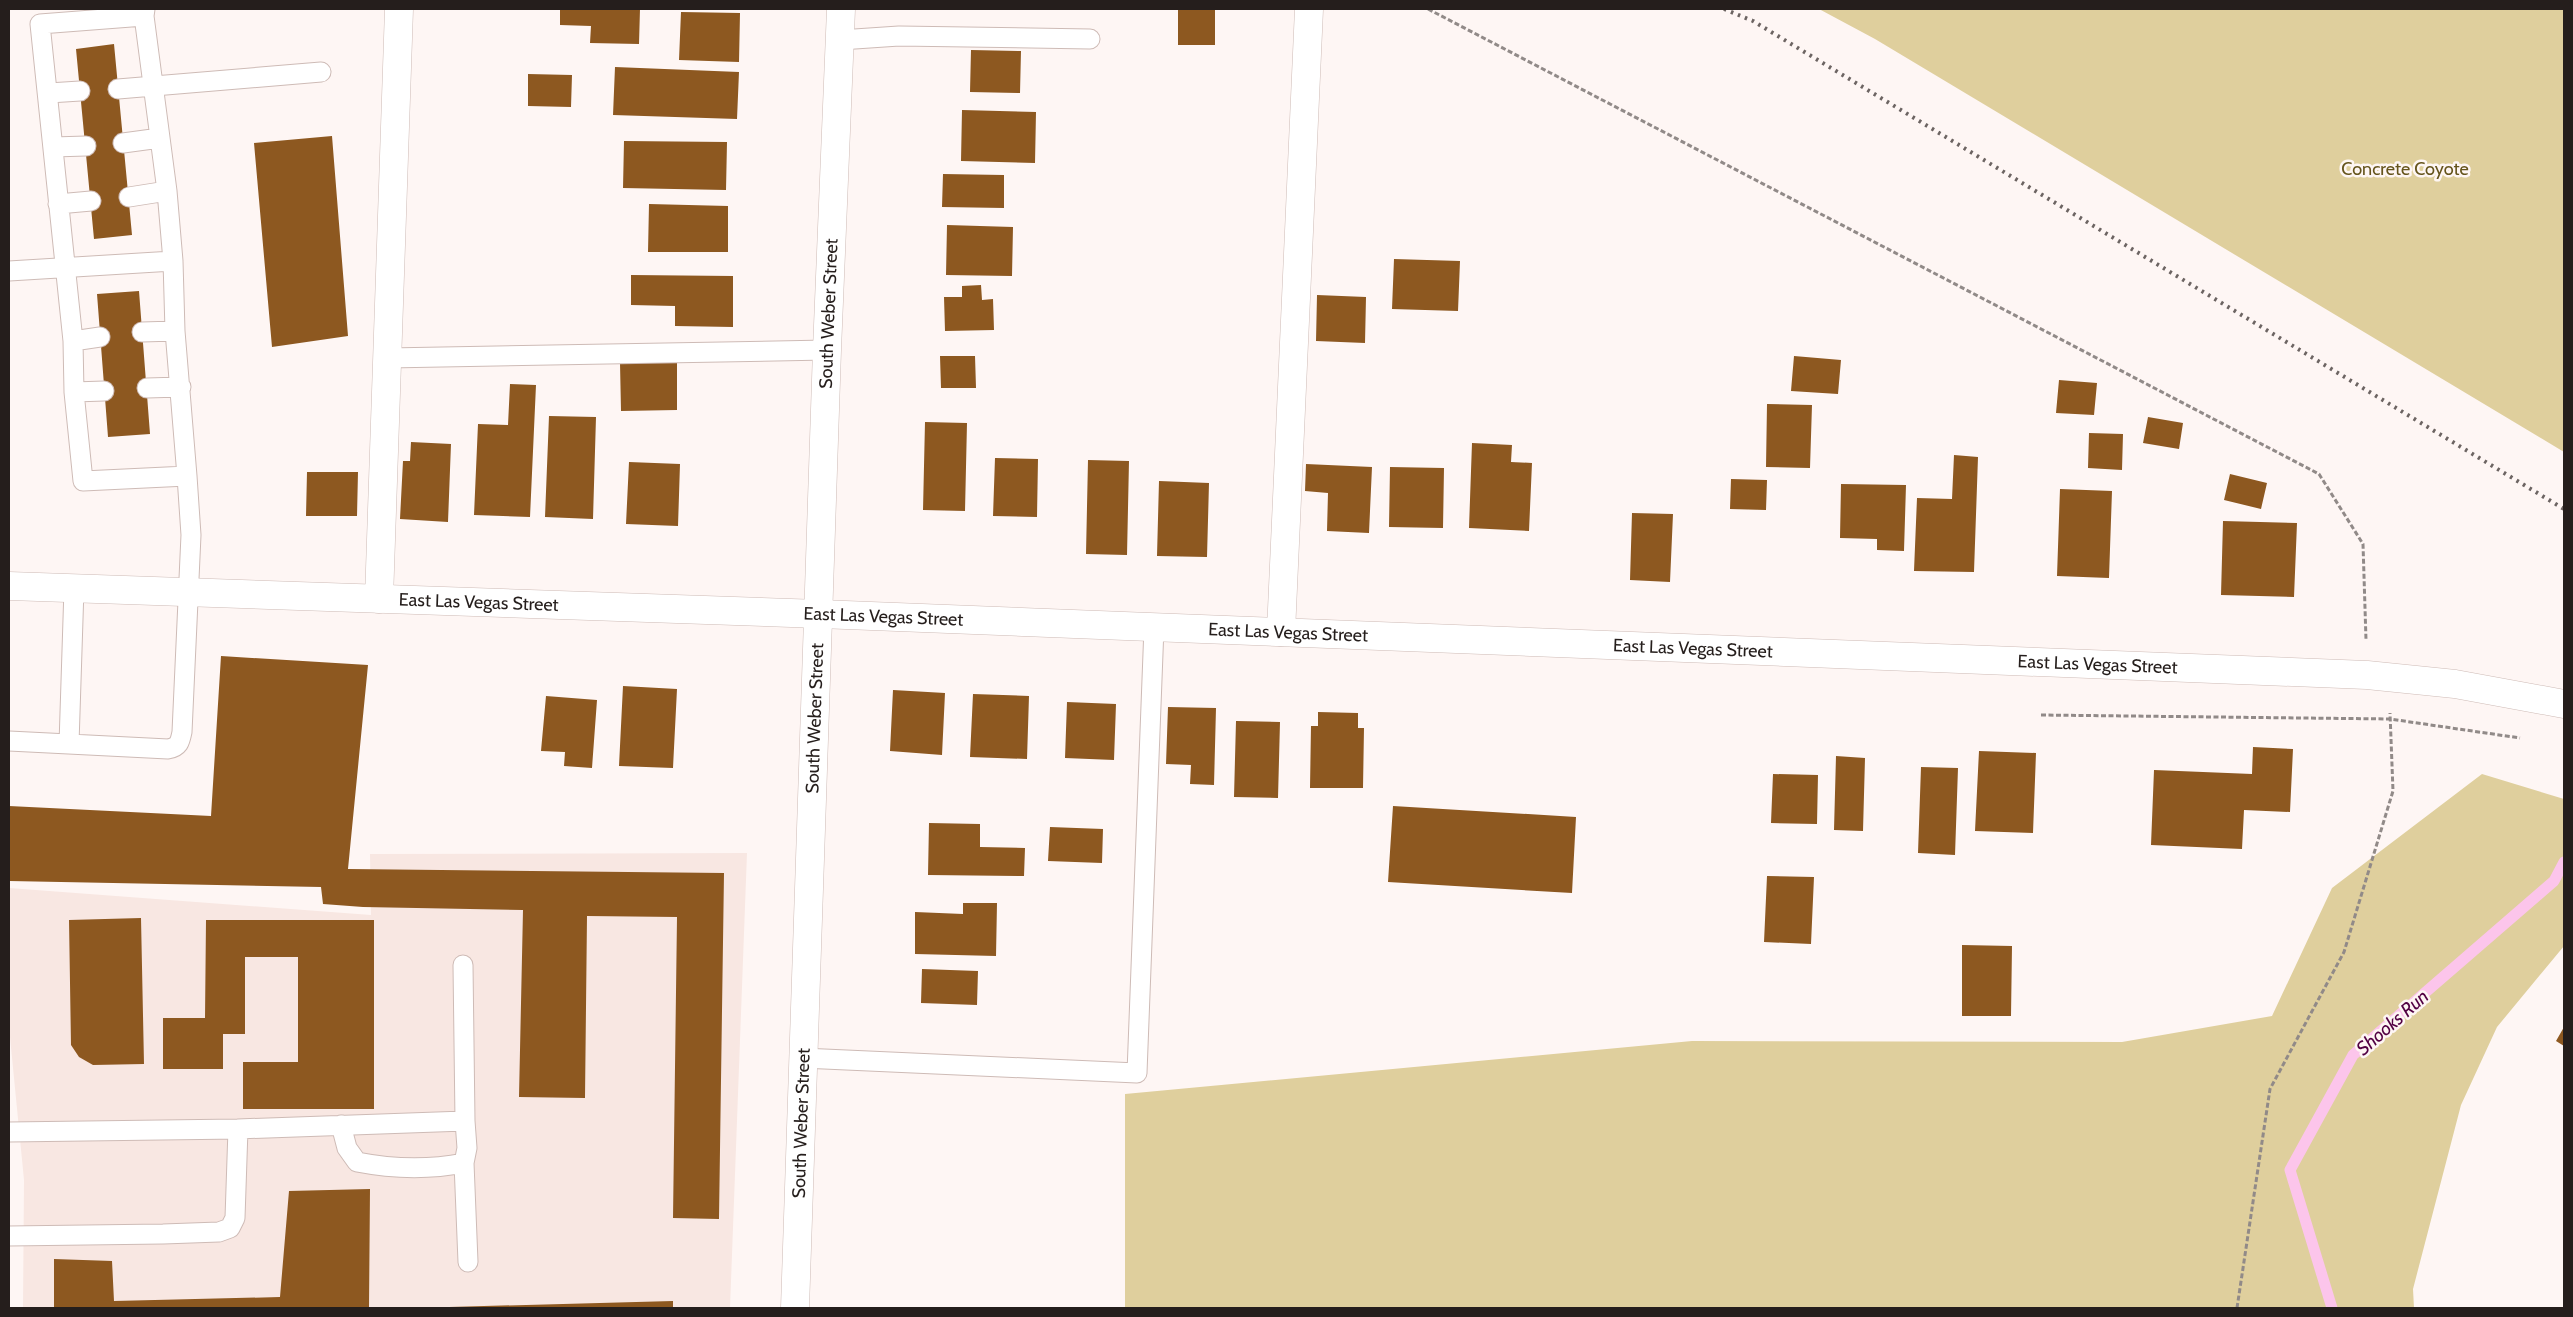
<svg xmlns="http://www.w3.org/2000/svg" width="2573" height="1317" font-family="Cabin,sans-serif">
<style>
.built{fill:#f8e7e2}
.green{fill:#dfcf9d}
.lines{fill:none;stroke-linecap:round;stroke-linejoin:round}
.stream{stroke:#fcc5eb;stroke-width:11}
.building{fill:#8d5820}
.lane-casing{stroke:#cebbb6;stroke-width:21}
.street-casing{stroke:#cebbb6;stroke-width:29}
.secondary-casing{stroke:#cebbb6;stroke-width:29}
.path{stroke:#918a88;stroke-width:3;stroke-dasharray:5 2.5;stroke-linecap:butt}
.lane{stroke:#fff;stroke-width:19}
.street{stroke:#fff;stroke-width:28}
.secondary{stroke:#fff;stroke-width:28}
.rail{stroke:#6c6462;stroke-width:4;stroke-dasharray:2.5 5;stroke-linecap:butt}
.labels{text-anchor:middle;stroke-width:5;stroke-linejoin:round;paint-order:stroke}
.park-label{font-size:18px;fill:#65541c;stroke:#fef6f4}
.street-label{font-size:18px;fill:#251e1c;stroke:#fef6f4}
.water-label{font-size:19px;font-style:italic;fill:#520143;stroke:#fef6f4}
</style>
<rect width="100%" height="100%" fill="#fef6f4"/>
<path class="built" d="M747,853L730,1308H23L24,1180L9,1027V888L371,915L370,854Z"/>
<path class="green" d="M1819,9H2564V452L1875,39Z
M2482,774L2564,799V946L2497,1027L2461,1105L2413,1289L2414,1308H1125V1094L1692,1041L2122,1042L2272,1016L2332,888Z"/>
<g class="lines">
<path class="stream" d="M2332,1308L2290,1170L2353,1055L2554,881L2564,862"/>
</g>
<path class="building" d="M560,9H640L639,44L590,43L591,26L560,25Z
M1178,9H1215V45H1178Z
M681,12L740,13L739,62L679,60Z
M114,44L132,235L94,239L76,49Z
M971,50L1021,51L1020,93L970,92Z
M615,67L739,72L737,119L613,115Z
M528,74L572,75L571,107L528,106Z
M962,110L1036,112L1035,163L961,161Z
M332,136L348,336L272,347L254,143Z
M624,141L727,142L726,190L623,188Z
M943,174L1004,175V208L942,207Z
M649,204L728,206V252H648Z
M947,225L1013,227L1012,276L946,275Z
M1394,259L1460,261L1458,311L1392,309Z
M631,275L733,276V327L675,326V306L631,305Z
M981,285L982,300L993,299L994,330L945,331L944,297H962V286Z
M139,291L150,434L108,437L97,294Z
M1317,295L1366,297L1365,343L1316,341Z
M940,356H975L976,388H941Z
M1794,356L1841,360L1838,394L1791,391Z
M677,362V410L621,411L620,363Z
M2059,380L2097,383L2094,415L2056,413Z
M510,384L536,385L530,517L474,515L478,424L508,425Z
M1767,404L1812,405L1810,468L1766,467Z
M549,416L596,417L593,519L545,517Z
M2148,417L2183,423L2179,449L2143,443Z
M925,422L967,423L965,511L923,510Z
M2089,433L2123,434L2122,470L2088,468Z
M411,442L451,444L448,522L400,519L403,461H410Z
M1472,443L1512,445L1511,462L1532,463L1529,531L1469,528Z
M1954,455L1978,457L1974,572L1914,571L1917,498L1952,499Z
M995,458L1038,459L1037,517L993,516Z
M1088,460L1129,461L1127,555L1086,554Z
M629,462L680,464L678,526L626,524Z
M1306,464L1372,467L1369,533L1327,531L1328,493L1305,491Z
M1390,467L1444,468L1443,528L1389,527Z
M307,472H358L357,516H306Z
M2230,474L2267,483L2261,509L2224,500Z
M1731,479L1767,480L1766,510L1730,509Z
M1159,481L1209,483L1207,557L1157,556Z
M1841,484L1906,485L1904,551L1877,550V539L1840,538Z
M2060,489L2112,491L2109,578L2057,576Z
M1632,513L1673,514L1670,582L1630,580Z
M2223,521L2297,523L2294,597L2221,595Z
M221,656L368,665L348,869L724,873L719,1219L673,1218L677,917L587,916L585,1098L519,1097L523,910L363,907L323,904L321,887L9,881V806L211,816Z
M623,686L677,689L673,768L619,766Z
M893,690L945,693L942,755L890,751Z
M973,694L1029,696L1027,759L970,757Z
M546,696L597,700L592,768L564,766L565,752L541,751Z
M1067,702L1116,704L1114,760L1065,758Z
M1168,707L1216,708L1214,785L1190,784L1191,765L1166,764Z
M1318,712L1358,713V728H1364L1363,788H1310L1311,726H1318Z
M1236,721L1280,722L1278,798L1234,797Z
M2253,747L2293,749L2290,812L2244,810L2242,849L2151,845L2154,770L2252,774Z
M1979,751L2036,753L2033,833L1975,831Z
M1836,756L1865,758L1863,831L1834,830Z
M1921,767L1958,768L1955,855L1918,853Z
M1773,774L1818,775L1817,824L1771,823Z
M1393,806L1576,817L1572,893L1388,882Z
M929,823L980,824V847L1025,848L1024,876L928,875Z
M1050,827L1103,829L1102,863L1048,861Z
M1767,876L1814,877L1811,944L1764,942Z
M963,903H997L996,956L915,954V912L963,914Z
M141,918L144,1064L93,1065L79,1057L71,1045L69,920Z
M206,920H374V1109H243V1062H298V957H245V1034H223V1069H163V1018H205Z
M1962,945L2012,946L2011,1016H1962Z
M922,969L978,971L977,1005L921,1003Z
M2564,1027V1046L2556,1041Z
M370,1189L369,1308H54V1259L112,1261L114,1301L280,1297L289,1191Z
M673,1301V1308H449V1307Z"/>
<g class="lines">
<g class="lane-casing">
<path id="lane" d="M144,16L167,191L173,261L175,331L187,476
M840,40L899,36L1090,39
M118,89L321,72
M49,93L80,91
M123,143L160,138
M53,147L86,146
M129,197L167,191
M58,204L91,201
M9,271L173,261
M142,332L175,331
M73,341L100,337
M388,358L827,350
M147,388L181,387
M74,392L104,391
M9,741L168,749C179,747 180,742 182,732L191,535L187,476L83,481L74,392L73,341L40,24L144,16L145,9
M69,744L74,588
M802,1058L1137,1073L1154,627
M341,1125L347,1148L357,1162C393,1169 428,1170 464,1163L467,1148L465,1121
M238,1129L465,1121L463,965
M9,1132L238,1129L235,1218L230,1228L219,1232L163,1234L9,1236
M464,1163L468,1262"/>
</g>
<g class="street-casing">
<g id="street">
<path d="M379,599L399,9"/>
<path d="M1281,632L1309,9"/>
<path id="s1" d="M795,1308L827,350L841,9"/>
</g>
</g>
<g class="secondary-casing">
<g id="secondary">
<path id="s2" d="M9,586L820,614L2367,675L2455,684L2564,704"/>
</g>
</g>
<path class="path" d="M1428,9L2319,474L2363,544L2366,640
M2041,715L2390,719L2520,738
M2237,1308L2270,1089L2344,952L2393,791L2390,713"/>
<use href="#lane" class="lane"/>
<use href="#street" class="street"/>
<use href="#secondary" class="secondary"/>
<path class="rail" d="M1724,9L1753,21L2564,509"/>
</g>
<g class="labels">
<g class="park-label">
<text x="2405" y="175">Concrete Coyote</text>
</g>
<g class="street-label">
<text dy="6" stroke="none"><textPath href="#s1" startOffset="995">South Weber Street</textPath></text>
<text dy="6" stroke="none"><textPath href="#s2" startOffset="470">East Las Vegas Street</textPath></text>
<text dy="6" stroke="none"><textPath href="#s2" startOffset="875">East Las Vegas Street</textPath></text>
<text dy="6" stroke="none"><textPath href="#s2" startOffset="1280">East Las Vegas Street</textPath></text>
<text dy="6" stroke="none"><textPath href="#s2" startOffset="1685">East Las Vegas Street</textPath></text>
<text dy="6" stroke="none"><textPath href="#s2" startOffset="2090">East Las Vegas Street</textPath></text>
<text dy="6" stroke="none"><textPath href="#s1" startOffset="590">South Weber Street</textPath></text>
<text dy="6" stroke="none"><textPath href="#s1" startOffset="185">South Weber Street</textPath></text>
</g>
<g class="water-label">
<text transform="translate(2392 1022) rotate(-41)" y="7">Shooks Run</text>
</g>
</g>
<rect width="2573" height="1317" fill="none" stroke="#251e1c" stroke-width="20"/>
</svg>
